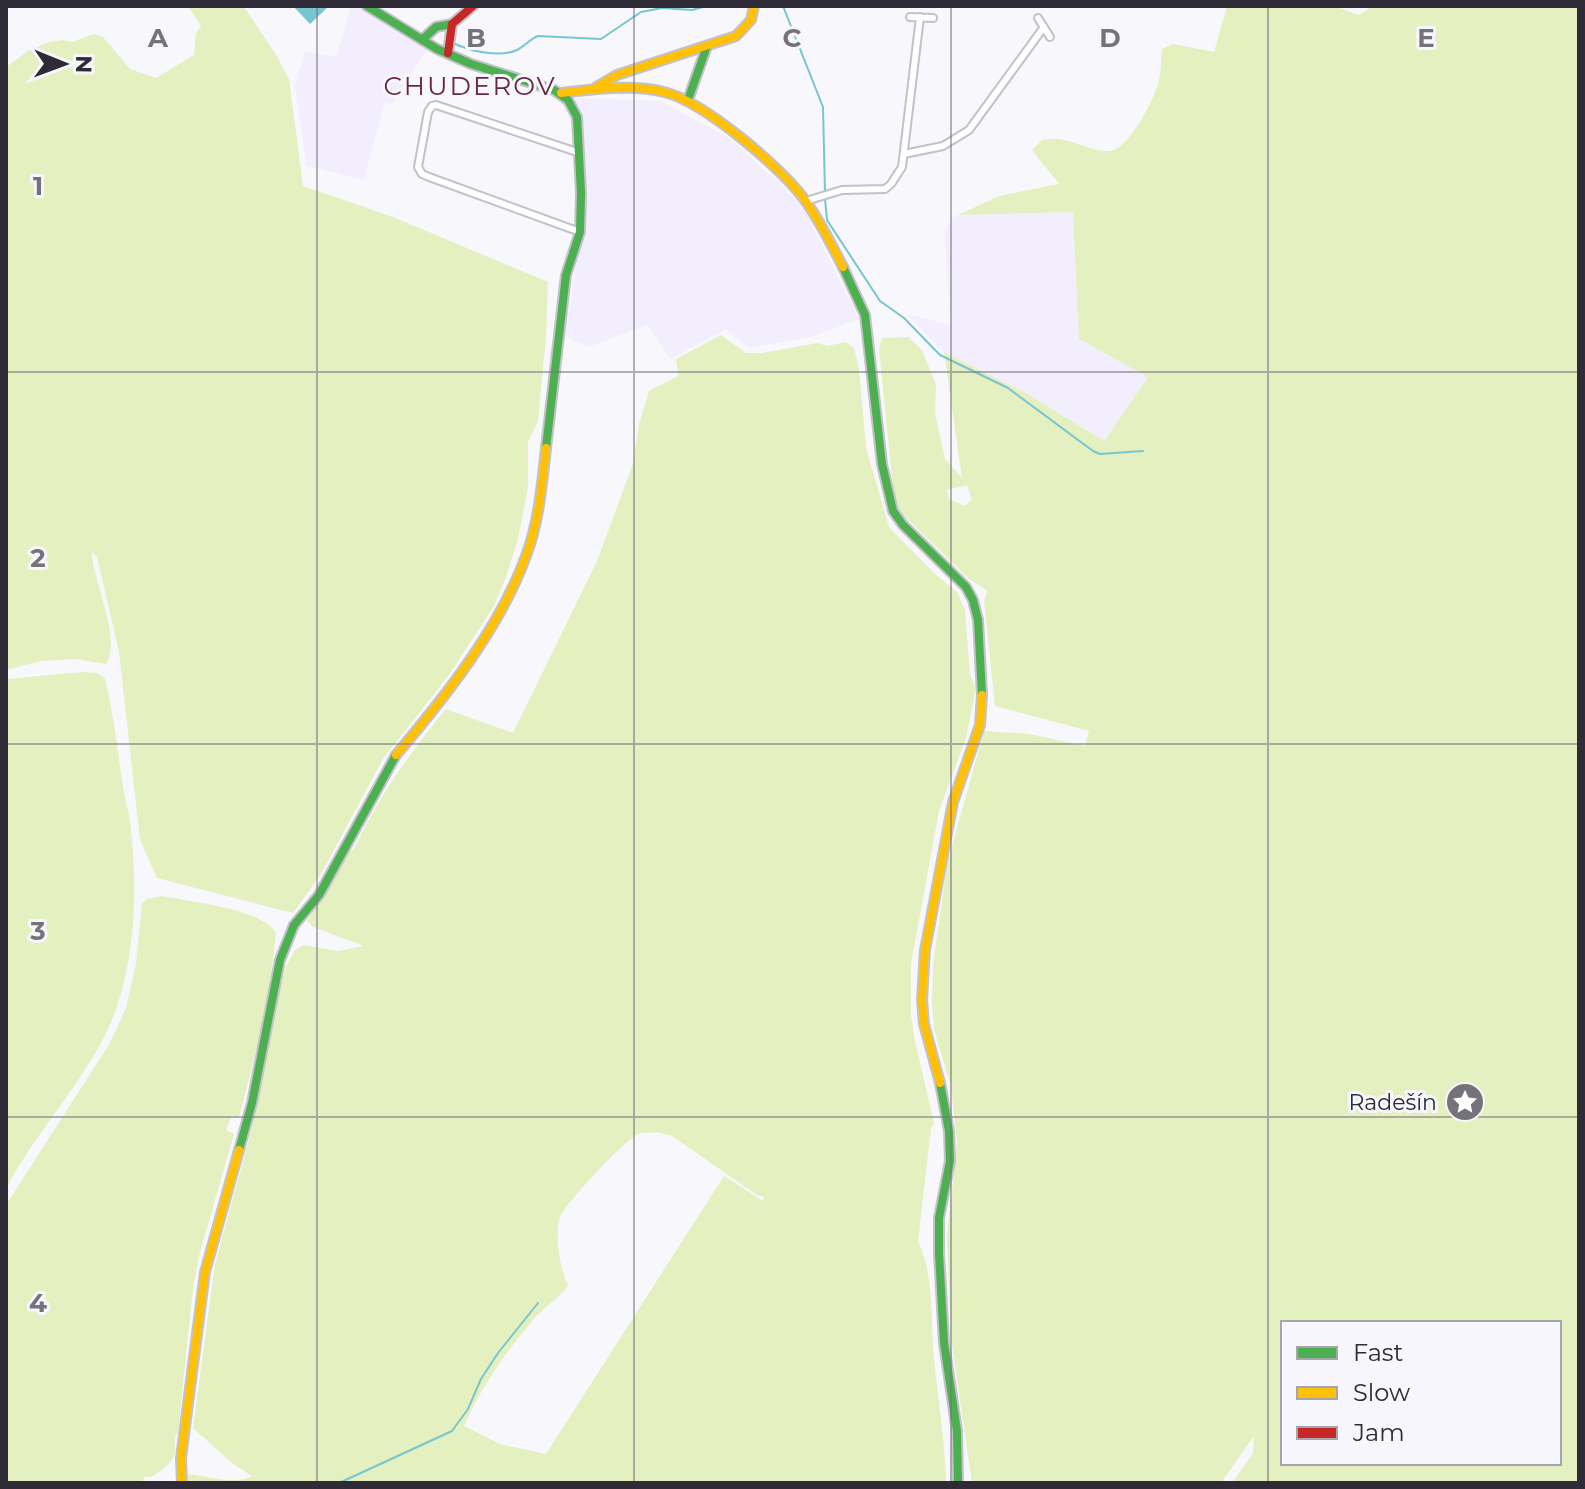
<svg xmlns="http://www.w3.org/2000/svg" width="1585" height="1489" font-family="Montserrat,sans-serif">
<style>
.built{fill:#f2eefd}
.green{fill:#e4f0c0;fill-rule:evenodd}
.water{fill:#76c6d0}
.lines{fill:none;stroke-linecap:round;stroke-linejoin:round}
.stream{stroke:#76c6d0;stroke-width:2}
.street-casing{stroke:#c3c1c9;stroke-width:10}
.fast-casing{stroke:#c3c1c9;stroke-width:12}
.slow-casing{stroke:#c3c1c9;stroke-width:12}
.jam-casing{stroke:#c3c1c9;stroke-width:12}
.street{stroke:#fefefe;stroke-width:6}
.fast{stroke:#4caf50;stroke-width:8}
.slow{stroke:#ffc107;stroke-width:8}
.jam{stroke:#c62828;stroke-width:8}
.grid{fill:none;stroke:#75727b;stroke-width:2;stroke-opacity:0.55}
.labels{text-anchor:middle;stroke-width:6;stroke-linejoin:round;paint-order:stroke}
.poi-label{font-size:22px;fill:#2e2a36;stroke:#f7f6fc;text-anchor:end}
.quarter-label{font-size:26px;letter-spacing:2px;fill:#682747;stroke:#f7f6fc}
.grid-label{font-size:26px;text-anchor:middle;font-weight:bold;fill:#75727b;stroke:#f7f6fc;stroke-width:6;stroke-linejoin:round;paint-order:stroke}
</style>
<rect width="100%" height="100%" fill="#f8f7fb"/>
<path class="built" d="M351,6H357L428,48L392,104L384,103L364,180L307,166L295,87L305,51L336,57Z
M575,98L660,101L731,139L802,205L859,319L811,337L748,348L726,329L671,359L647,325L589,347L565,336L586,199L583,121Z
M1073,212L1079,339L1148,376L1104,441L1026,393L944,352L906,314L951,325L944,229L958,215Z"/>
<path class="green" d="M188,6L244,7L275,53L289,79L303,186L393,217L548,282L546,336L538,421L528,442V487L518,539L506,577L494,606L448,676L383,759L321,874L293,913L157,878L140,840L119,652L97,557L92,552C92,580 123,640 106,664L76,659L41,661L6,670V67L28,51L49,42L64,40L72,42L94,34L103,37L130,69L156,78L194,55L196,33L201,26Z
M1227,6H1333L1359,15L1373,6H1579V1483H1232L1253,1453L1254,1436L1221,1483H972L951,1339L947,1236L957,1144L951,1086L934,1030L932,1003L933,965L947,864L984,731L1030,734L1085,746L1089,731L995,706L984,600L988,591L969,579L900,512L894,497L879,349L882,338L908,337L922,350L936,385L935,413L945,459L962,478L944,352L1026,393L1104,441L1148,377L1079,339L1073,212L958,215L999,196L1059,184L1032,150L1042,140C1069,134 1089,153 1110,151C1129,149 1155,98 1159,81C1161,70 1161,60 1162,49L1173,44L1214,52ZM967,485L972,500L964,506L949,499L947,490ZM1283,1323H1559V1463H1283Z
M721,335L746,353H762L818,343L827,346L846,342L854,348L859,369L866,448L889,527L934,573L957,592L965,610L970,675L976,688L966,738L939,811L911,964V1015L915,1041L934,1123L931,1128L918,1241C935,1277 930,1320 934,1358C938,1400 945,1441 946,1483H188V1474C210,1476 231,1486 252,1476L232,1463L193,1428L215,1264L253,1124L274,1011L286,966L295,950L304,945L338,951L364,946L313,927L307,921L348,852L354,849C378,797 410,753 446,709L513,733L597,561L633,464L639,424L649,391L678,376L676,359ZM657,1132L672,1136L757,1195L764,1197L763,1201L724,1176L546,1454L500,1444L464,1426C481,1387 506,1352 533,1320C542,1309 564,1294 568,1285C560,1268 554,1236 560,1217C565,1204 625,1140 638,1134C643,1132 652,1133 657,1132Z
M83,672L97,673L105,678C113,712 117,746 122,780C124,794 128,808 130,822C139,891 136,978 102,1041C74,1093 33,1137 6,1189V679Z
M162,896C190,902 261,908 276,933C270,992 255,1060 239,1117L232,1115L226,1130L234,1134L200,1252L193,1288L178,1432C172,1440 176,1442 175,1452C173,1463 161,1471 151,1477H145L141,1483H6V1205L110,1043L126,1008L136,963L142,903L148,899Z"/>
<path class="water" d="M293,6H329L310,24Z"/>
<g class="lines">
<path class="stream" d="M783,6L823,107L825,193
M453,43C470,51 499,58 517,50C525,46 530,39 538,36L601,39L641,12L662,8L692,10L707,6
M825,199L827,220L880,301L904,318L940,355L1008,388L1093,451L1100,454L1143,451
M339,1483L452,1431L468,1409L481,1379L498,1353L538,1303"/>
<g class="street-casing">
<path id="street" d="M910,17L933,18
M1038,18L1050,37
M904,154L943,146L969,130L1044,27
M806,201L842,190L885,189L891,184L902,167L920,17
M580,232L429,177L422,174L418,167L428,112L432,106L436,105L580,153"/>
</g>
<g class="fast-casing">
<path id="fast" d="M367,6L437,49L471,64L554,90L568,100L577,117L581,193L580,232L566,275L546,448
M422,40L436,27L452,24
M688,100L707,46
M843,267L865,315L882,464L893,511L903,525L966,587L973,600L978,620L982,695
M940,1083L949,1131L950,1161L939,1218V1253L944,1343L957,1431L958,1483
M239,1150L252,1103L280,960L294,925L319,895L396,755"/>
</g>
<g class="slow-casing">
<path id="slow" d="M595,88L617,75L736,36L751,20L754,6
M561,93C592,89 634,84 664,92C703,101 785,170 807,203C821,223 832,246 843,267
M396,755C445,697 500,628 526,556C539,522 542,484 546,448
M940,1083L924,1024L922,1000L925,950L953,802L980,725L982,695
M182,1483L181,1458L205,1272L239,1150"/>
</g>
<g class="jam-casing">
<path id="jam" d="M448,53L452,24L473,6"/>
</g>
<use href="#street" class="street"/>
<use href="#fast" class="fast"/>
<use href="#slow" class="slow"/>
<use href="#jam" class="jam"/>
</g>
<path class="grid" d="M317,6V1483M634,6V1483M951,6V1483M1268,6V1483M6,372H1579M6,744H1579M6,1117H1579"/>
<defs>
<g id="sight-disc" transform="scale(2)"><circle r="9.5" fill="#75727b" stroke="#f7f6fc"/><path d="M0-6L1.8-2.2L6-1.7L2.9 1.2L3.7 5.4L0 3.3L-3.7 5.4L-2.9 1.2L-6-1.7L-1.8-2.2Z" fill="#fff"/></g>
</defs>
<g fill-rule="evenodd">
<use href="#sight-disc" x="1465" y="1102"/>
</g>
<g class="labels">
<g class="poi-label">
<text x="1437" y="1110">Radešín</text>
</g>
<g class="quarter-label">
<text x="470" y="95">CHUDEROV</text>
</g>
</g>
<g class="grid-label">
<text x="158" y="47">A</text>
<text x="476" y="47">B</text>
<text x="792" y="47">C</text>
<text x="1110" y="47">D</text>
<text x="1426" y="47">E</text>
<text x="38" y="195">1</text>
<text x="38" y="567">2</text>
<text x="38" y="940">3</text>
<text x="38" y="1312">4</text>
</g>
<rect width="1585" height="1489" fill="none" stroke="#2e2a36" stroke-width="16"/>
<rect x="1281" y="1321" width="280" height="144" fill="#f7f6fc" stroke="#a7a4ad" stroke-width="2"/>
<rect x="1297" y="1347" width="40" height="12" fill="#4caf50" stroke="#a7a4ad" stroke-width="2"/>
<text x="1353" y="1361" font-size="24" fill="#2e2a36">Fast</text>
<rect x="1297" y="1387" width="40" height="12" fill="#ffc107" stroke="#a7a4ad" stroke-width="2"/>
<text x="1353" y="1401" font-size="24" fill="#2e2a36">Slow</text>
<rect x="1297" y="1427" width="40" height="12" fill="#c62828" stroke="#a7a4ad" stroke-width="2"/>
<text x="1353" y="1441" font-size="24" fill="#2e2a36">Jam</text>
<g transform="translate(64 64) rotate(91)" stroke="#f7f6fc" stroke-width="6" paint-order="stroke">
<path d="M0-6L14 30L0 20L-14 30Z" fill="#2e2a36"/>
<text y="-12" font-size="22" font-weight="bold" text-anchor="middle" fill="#2e2a36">N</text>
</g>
</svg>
